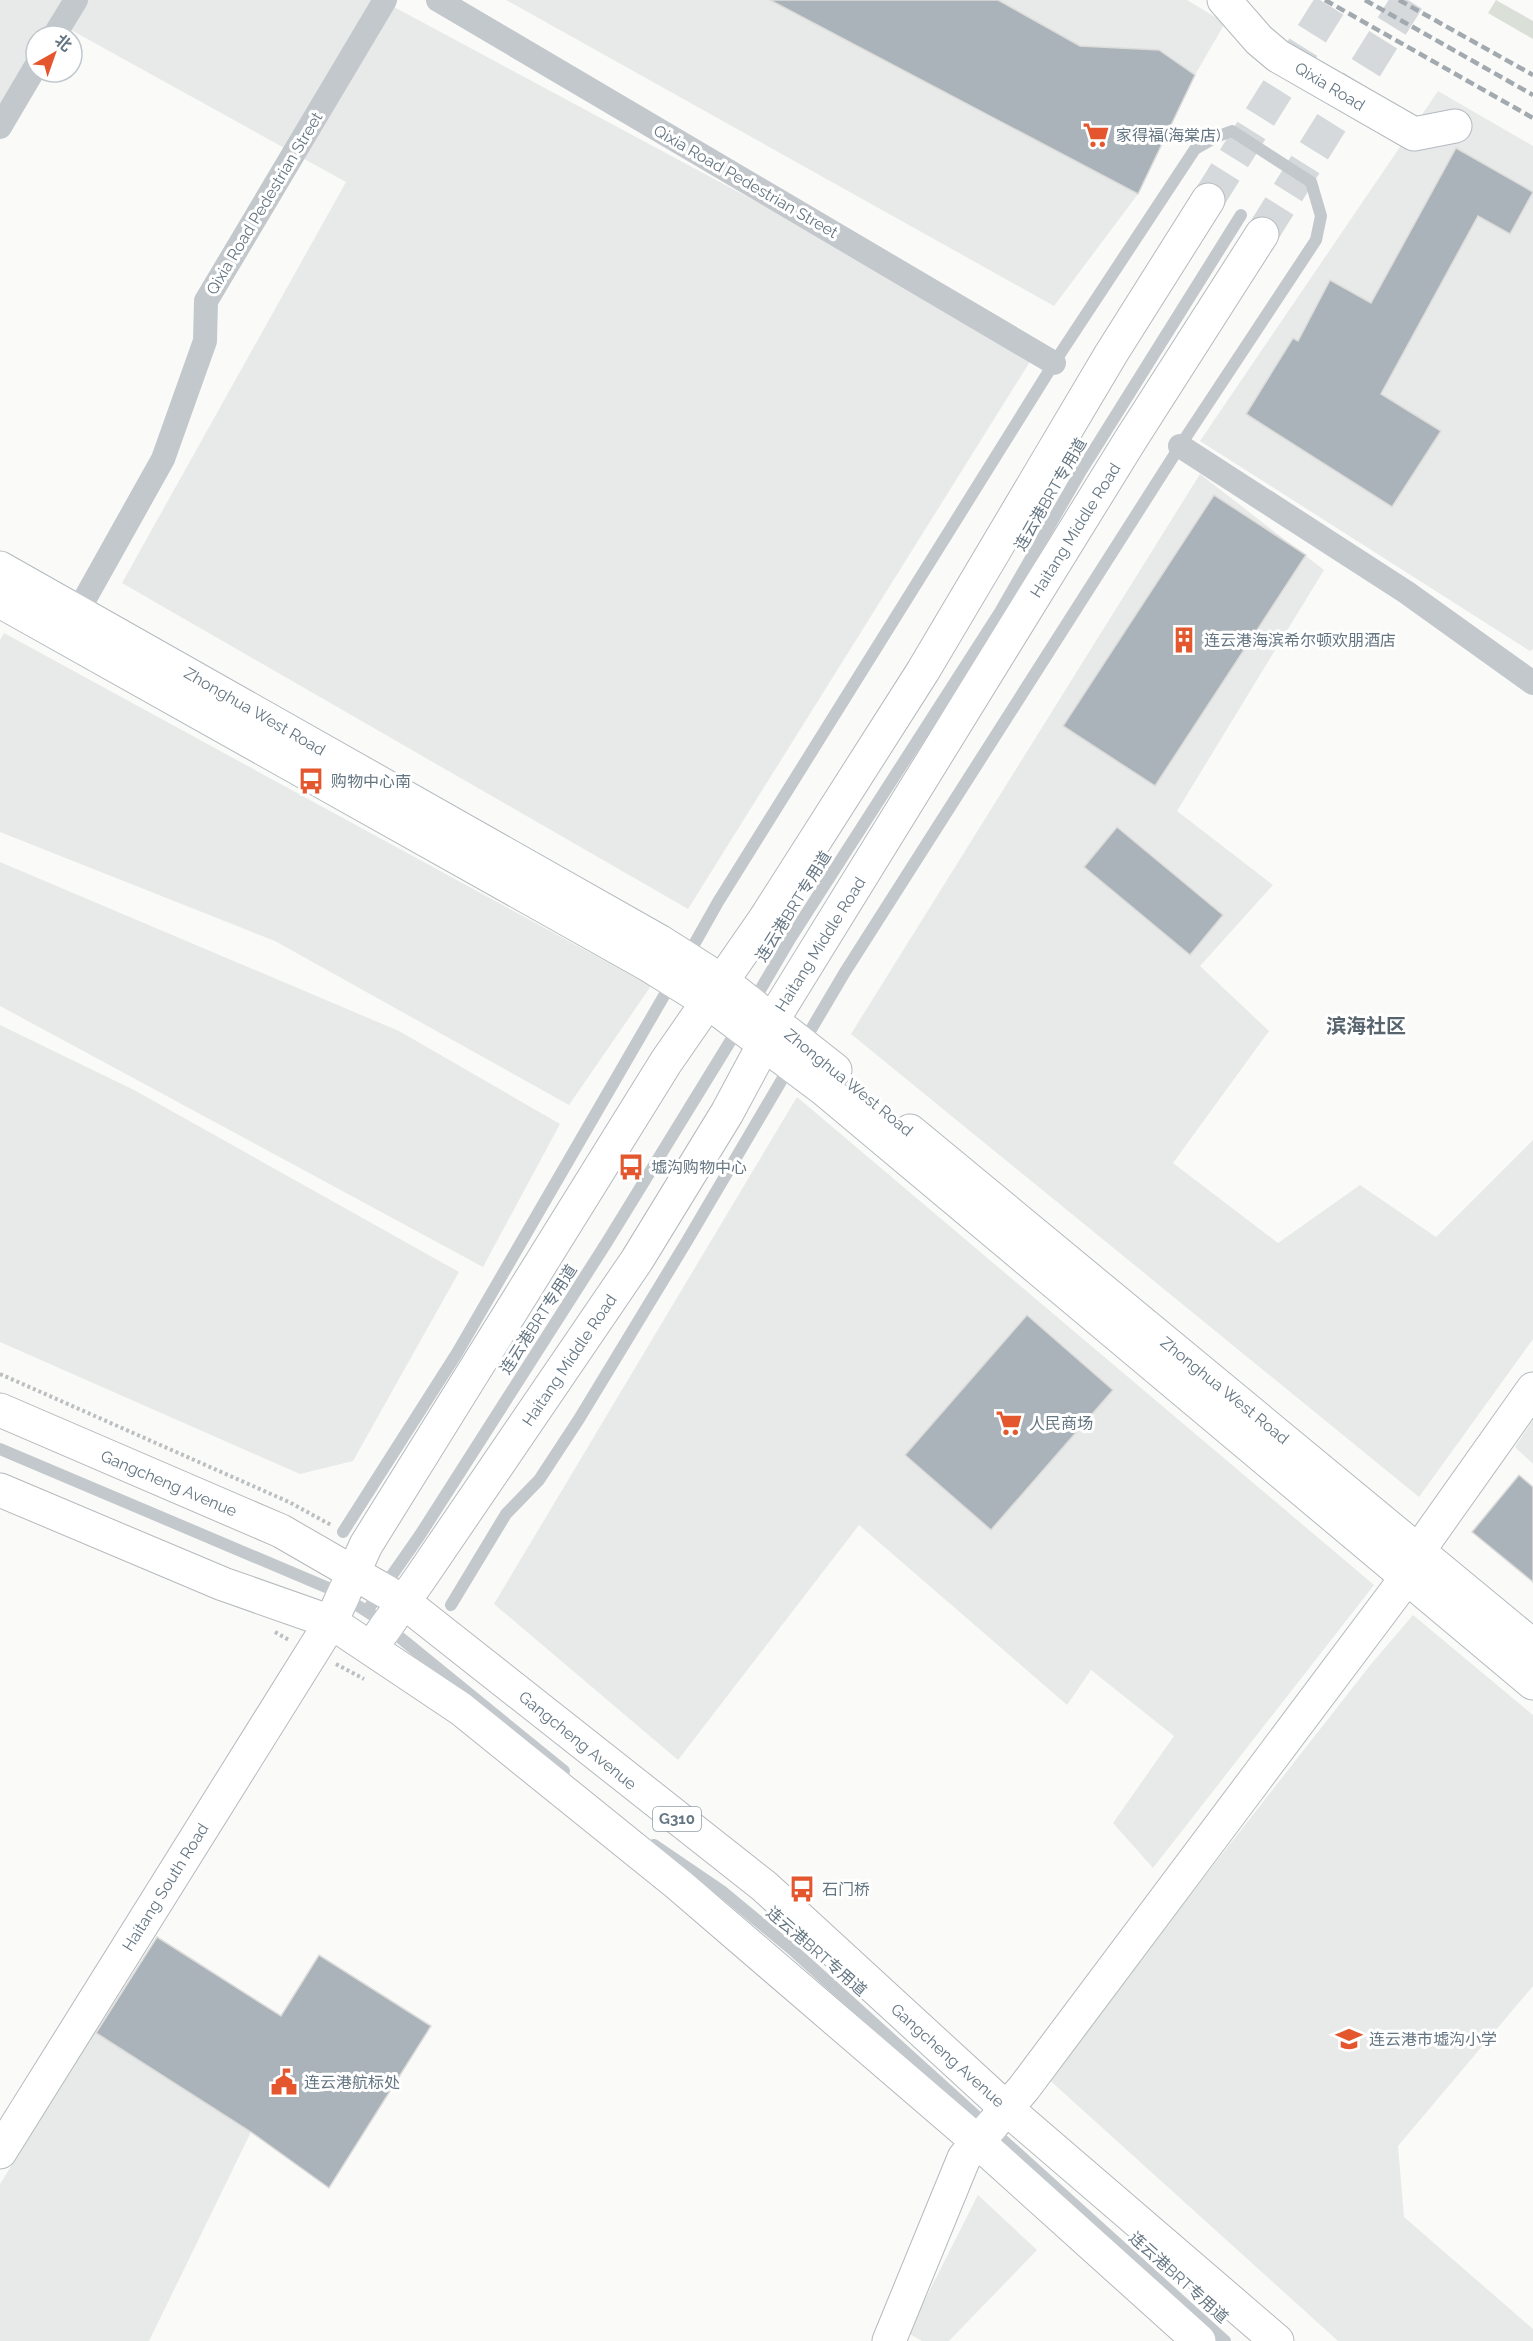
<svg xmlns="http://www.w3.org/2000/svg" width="1533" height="2341" font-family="Raleway,'Noto Sans SC',sans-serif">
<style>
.built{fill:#e8e9e9}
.green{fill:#dadfd7}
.building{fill:#aab3b9;stroke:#dcdcda;stroke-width:1.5}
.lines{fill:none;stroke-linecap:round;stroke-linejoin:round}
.primary-tunnel{stroke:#d5d9db;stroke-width:33;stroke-dasharray:33 16;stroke-linecap:butt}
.secondary-casing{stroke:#b3babf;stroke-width:35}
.primary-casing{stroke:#b5babe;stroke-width:35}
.highway-casing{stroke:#b4b9bd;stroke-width:35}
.path{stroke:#bbbfc2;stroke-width:4;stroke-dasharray:3 3;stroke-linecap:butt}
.lane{stroke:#c3c8cc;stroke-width:12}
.street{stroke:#c3c8cc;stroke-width:24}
.secondary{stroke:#fff;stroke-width:33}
.primary{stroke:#fff;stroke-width:33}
.highway{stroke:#fff;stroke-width:33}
.rail{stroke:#a2aab0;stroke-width:4.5;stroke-dasharray:9 4.5;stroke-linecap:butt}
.labels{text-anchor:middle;stroke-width:6;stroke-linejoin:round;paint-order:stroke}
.shield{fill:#fff;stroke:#939fa8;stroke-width:1.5}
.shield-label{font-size:15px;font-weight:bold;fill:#657683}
.street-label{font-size:16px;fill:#657683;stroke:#fff}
.poi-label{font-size:16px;fill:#657683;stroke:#fff;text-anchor:start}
.quarter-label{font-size:20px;font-weight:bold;fill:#57646e;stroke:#fff}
</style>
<rect width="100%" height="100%" fill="#fafaf8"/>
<path class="built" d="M0,0H381L1036,352L688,909L122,583L346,182L53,20L42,36H36V46L0,104Z
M506,0H770L1138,194L1054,306Z
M998,0H1187L1225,23L1195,75L1159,50L1080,46Z
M1438,91L1533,146V649L1530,651L1200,441Z
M1200,474L1324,570L1177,811L1273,885L1200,966L1269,1031L1173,1163L1278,1243L1360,1185L1436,1237L1533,1140V1339L1419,1497L851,1034Z
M4,633L651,986L569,1105L275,941L0,832V640Z
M0,862L399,1031L560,1124L483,1267L0,1006Z
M0,1025L134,1090L459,1272L353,1461L300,1474L0,1342Z
M797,1097L1374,1585L1153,1868L1113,1823L1174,1736L1091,1670L1067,1705L859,1525L678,1760L494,1604Z
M1533,1420V1464L1515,1447Z
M1413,1615L1533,1715V1986L1398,2146L1404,2217L1533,2329V2341H1338L1045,2076L1128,1974L1372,1663Z
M94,2032L251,2132L149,2341H0V2184Z
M978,2195L1037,2250L949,2341H922L908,2333Z"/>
<path class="green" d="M1496,0L1533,21V39L1488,13Z"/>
<path class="building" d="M770,0H998L1080,46L1159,50L1195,75L1138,194Z
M1456,148L1533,192L1510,234L1478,216L1381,394L1441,431L1392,507L1246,414L1293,338L1298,341L1330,280L1371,303Z
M1214,495L1306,555L1155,786L1063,726Z
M1117,827L1223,915L1190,955L1084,867Z
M1027,1315L1113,1390L991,1530L905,1455Z
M1519,1475L1533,1487V1582L1472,1532Z
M157,1937L281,2016L319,1955L431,2026L329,2188L251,2132L96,2033Z"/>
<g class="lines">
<path class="primary-tunnel" d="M1208,200L1333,0
M1262,234L1408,0"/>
<g class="secondary-casing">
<path id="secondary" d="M1224,0L1259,40L1278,56L1414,134L1455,126
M0,568L659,941L722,981L835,1070
M0,601L647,964L708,1002L825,1090L1533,1683
M910,1131L1533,1646
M0,2152L331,1622
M889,2341L964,2158L1024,2088L1407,1577L1419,1550L1533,1389"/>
</g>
<g class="primary-casing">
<path id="primary" d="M331,1622L366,1545L666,1062L765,919L923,671L1111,354L1208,200
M371,1648L419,1580L637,1260L727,1113L764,1044L772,1021L1131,439L1262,234"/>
</g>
<g class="highway-casing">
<path id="highway" d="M0,1410L281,1531L404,1602L764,1886L1007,2109L1277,2341
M0,1490L223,1584L331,1622L461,1709L679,1885L978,2142L1199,2341"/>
</g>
<path class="path" d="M0,1374L289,1502L331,1525
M275,1632L289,1640
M336,1664L364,1679"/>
<path class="lane" d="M687,957L718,902L1054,363L1195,149L1216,137L1232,131L1311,182L1321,216L1316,240L1180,446L845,972L803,1043
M752,1004L790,939L1000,612L1081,471L1241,215
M0,1449L333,1590L374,1616
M343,1532L457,1353L672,982
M451,1605L506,1514L539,1480L579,1419L687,1241L790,1066
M367,1611L420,1535L607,1242L739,1027
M387,1627L564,1771
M654,1845L723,1892L795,1952L1225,2341"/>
<path class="street" d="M438,0L1054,363
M54,36L76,0
M0,127L36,66
M1180,446L1406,592L1533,683
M78,611L163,459L205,341L206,301L385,0"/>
<use href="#secondary" class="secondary"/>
<use href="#primary" class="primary"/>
<use href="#highway" class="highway"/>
<path class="rail" d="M1325,0L1533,118
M1365,0L1533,95
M1399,0L1533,75"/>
</g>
<defs>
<g id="supermarket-bare" transform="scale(2.07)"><path d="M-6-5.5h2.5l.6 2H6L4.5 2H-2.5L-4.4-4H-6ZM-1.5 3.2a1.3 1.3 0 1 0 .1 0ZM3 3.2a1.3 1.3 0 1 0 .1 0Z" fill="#e4572e" stroke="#fff" stroke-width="2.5" paint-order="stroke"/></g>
<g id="building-bare" transform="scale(2.07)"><path d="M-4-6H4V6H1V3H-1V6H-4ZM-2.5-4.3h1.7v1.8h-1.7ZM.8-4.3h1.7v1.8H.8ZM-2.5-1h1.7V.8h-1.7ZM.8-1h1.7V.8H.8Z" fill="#e4572e" stroke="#fff" stroke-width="2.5" paint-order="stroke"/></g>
<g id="bus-bare" transform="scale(2.07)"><path d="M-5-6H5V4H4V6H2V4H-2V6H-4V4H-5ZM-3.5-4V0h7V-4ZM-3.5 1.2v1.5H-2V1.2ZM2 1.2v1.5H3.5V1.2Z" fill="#e4572e" stroke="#fff" stroke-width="2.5" paint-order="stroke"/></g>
<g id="school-bare" transform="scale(2.07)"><path d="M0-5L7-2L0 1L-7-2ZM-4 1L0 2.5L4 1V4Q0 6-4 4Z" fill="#e4572e" stroke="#fff" stroke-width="2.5" paint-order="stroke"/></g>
<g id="civic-bare" transform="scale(2.07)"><path d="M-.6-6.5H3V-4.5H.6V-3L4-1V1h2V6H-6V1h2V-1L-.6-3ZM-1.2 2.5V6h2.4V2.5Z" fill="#e4572e" stroke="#fff" stroke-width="2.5" paint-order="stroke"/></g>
</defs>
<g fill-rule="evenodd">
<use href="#supermarket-bare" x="1096" y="135"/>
<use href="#building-bare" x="1184" y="640"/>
<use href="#bus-bare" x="311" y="781"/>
<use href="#bus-bare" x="631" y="1167"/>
<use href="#supermarket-bare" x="1009" y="1423"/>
<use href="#bus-bare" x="802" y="1889"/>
<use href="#school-bare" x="1349" y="2039"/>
<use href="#civic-bare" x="284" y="2082"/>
</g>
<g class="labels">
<rect class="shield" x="653" y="1807" width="48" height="24" rx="4.5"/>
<g class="shield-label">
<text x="677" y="1824">G310</text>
</g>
<g class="street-label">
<text transform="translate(1330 86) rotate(31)" y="6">Qixia Road</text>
<text transform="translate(746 181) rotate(30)" y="6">Qixia Road Pedestrian Street</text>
<text transform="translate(264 203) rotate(-59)" y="6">Qixia Road Pedestrian Street</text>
<text transform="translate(1050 494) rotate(-60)" y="6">连云港BRT专用道</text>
<text transform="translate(1075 530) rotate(-58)" y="6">Haitang Middle Road</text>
<text transform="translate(255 711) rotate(30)" y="6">Zhonghua West Road</text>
<text transform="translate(793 906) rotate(-58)" y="6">连云港BRT专用道</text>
<text transform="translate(820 944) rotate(-58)" y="6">Haitang Middle Road</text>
<text transform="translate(849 1082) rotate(39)" y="6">Zhonghua West Road</text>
<text transform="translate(538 1319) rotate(-57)" y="6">连云港BRT专用道</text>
<text transform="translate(569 1360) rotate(-56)" y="6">Haitang Middle Road</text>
<text transform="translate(1225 1390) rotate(39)" y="6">Zhonghua West Road</text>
<text transform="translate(169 1483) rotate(23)" y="6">Gangcheng Avenue</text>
<text transform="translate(578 1740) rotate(39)" y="6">Gangcheng Avenue</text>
<text transform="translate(165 1887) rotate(-58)" y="6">Haitang South Road</text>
<text transform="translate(817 1951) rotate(41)" y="6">连云港BRT专用道</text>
<text transform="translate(948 2055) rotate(42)" y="6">Gangcheng Avenue</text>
<text transform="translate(1179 2277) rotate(42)" y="6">连云港BRT专用道</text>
</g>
<g class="poi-label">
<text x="1116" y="141">家得福(海棠店)</text>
<text x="1204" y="646">连云港海滨希尔顿欢朋酒店</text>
<text x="331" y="787">购物中心南</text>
<text x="651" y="1173">墟沟购物中心</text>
<text x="1029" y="1429">人民商场</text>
<text x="822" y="1895">石门桥</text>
<text x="1369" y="2045">连云港市墟沟小学</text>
<text x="304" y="2088">连云港航标处</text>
</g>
<g class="quarter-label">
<text x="1366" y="1033">滨海社区</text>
</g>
</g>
<g transform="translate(54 54) rotate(40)"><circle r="28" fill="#ffffff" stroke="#c1c8cd" stroke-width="1.5"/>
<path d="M0-4.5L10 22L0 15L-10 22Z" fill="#e4572e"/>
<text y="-9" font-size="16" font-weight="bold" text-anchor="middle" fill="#657683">北</text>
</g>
</svg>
